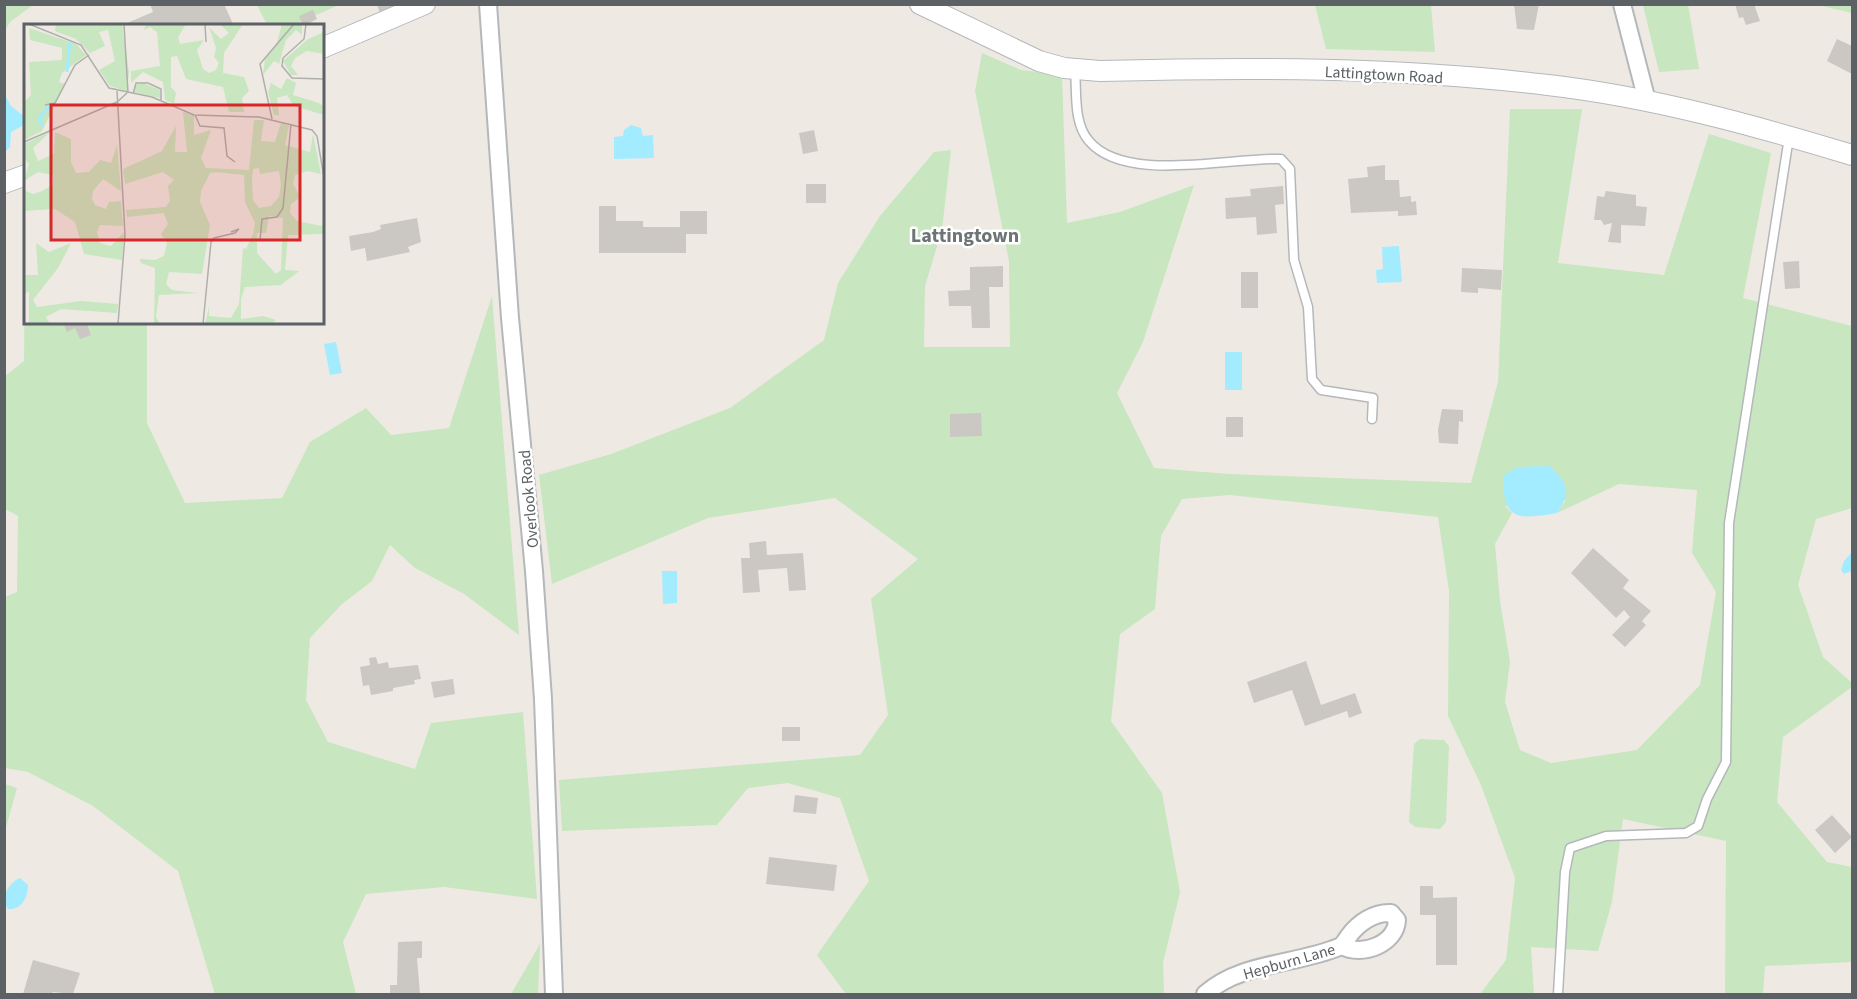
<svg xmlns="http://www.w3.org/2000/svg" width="1857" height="999" font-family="'Source Sans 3',sans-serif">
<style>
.green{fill:#c8e6bf;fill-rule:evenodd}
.water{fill:#a3ebff}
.building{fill:#cbc7c3}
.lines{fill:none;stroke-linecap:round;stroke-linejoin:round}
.service-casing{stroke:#b4b8bb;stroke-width:11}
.minor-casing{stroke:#b4b8bb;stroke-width:20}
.tertiary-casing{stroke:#b4b8bb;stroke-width:22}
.service{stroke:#fff;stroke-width:8}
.minor{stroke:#fff;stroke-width:16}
.tertiary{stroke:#fff;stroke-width:20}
.labels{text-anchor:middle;stroke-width:5;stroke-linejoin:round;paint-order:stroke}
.street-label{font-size:16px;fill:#5b6164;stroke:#fff}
.quarter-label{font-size:20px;font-weight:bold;fill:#6c7476;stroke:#fff}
.inset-river{fill:none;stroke:#a3ebff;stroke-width:3}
.inset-road{fill:none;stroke:#afafac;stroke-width:1.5}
.view{fill:#d62828;fill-opacity:0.15;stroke:#d62828;stroke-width:3}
.inset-edge{fill:none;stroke:#5b6164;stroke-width:3}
</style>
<rect width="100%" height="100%" fill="#eeeae3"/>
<path class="green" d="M5,4H33V5L10,22L5,31Z
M257,5H339L291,26L267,25Z
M1315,5H1431L1435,52L1326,49Z
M1643,5H1688L1699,69L1659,72Z
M1818,5H1852V13Z
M982,53L1021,70L1062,75L1067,223L1120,212L1194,185L1143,342L1117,393L1154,468L1229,474L1471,483L1498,382L1510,109H1582L1558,263L1664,275L1709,134L1771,153L1743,298L1852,326V508L1816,519L1798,585L1823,657L1852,683V687L1783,737L1777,802L1827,862L1852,867V962L1765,966L1763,994H1725L1726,841L1623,819L1612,902L1598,951L1531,947L1534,994H1480L1506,960L1515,878L1481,785L1448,716L1449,591L1438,517L1230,495L1182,499L1161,536L1155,609L1120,634L1111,721L1162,793L1180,892L1163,963L1164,994H846L817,955L869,881L840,798L788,783L748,788L717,825L562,831L559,780L860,755L888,715L871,599L918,559L835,498L708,518L552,584L539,475L611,454L730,408L824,340L838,283L880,216L934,152L951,150L942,230L925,286L924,347H1010L1009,261L975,91ZM1619,484L1697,490L1692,553L1716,592L1700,685L1637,750L1551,763L1520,750L1505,702L1510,662L1500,601L1495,544L1512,513L1505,506L1566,500L1557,513Z
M25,257L26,322L147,323V423L185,503L282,498L310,442L366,408L391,435L449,428L492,296L519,635L464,594L415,568L390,545L372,581L342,604L310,638L306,700L328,742L415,769L431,723L523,712L537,899L444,887L366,894L343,942L356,994H215L178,871L93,806L28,772L5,768V597L17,592L18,516L5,509L4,377L24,361Z
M1420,739L1444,740L1449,746L1446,822L1440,829L1415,827L1409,822L1414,744Z
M5,784L17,788L5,831L4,784Z
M540,944L538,994H511Z"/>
<path class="water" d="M5,95L11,106L25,117L26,124L11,132L10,147L5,152Z
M631,125L641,128L643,136L653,135L654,158L614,159V137L623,136L624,130Z
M1399,246L1402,282L1377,283L1376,270L1383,269L1382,247Z
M336,342L342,373L330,375L324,344Z
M1225,352H1242V390H1225Z
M1550,466C1568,484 1572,492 1557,513C1516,520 1503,520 1503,476L1517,467Z
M1852,552V571L1844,574L1841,570L1844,561Z
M662,571H677V603L663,604Z
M20,878L28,885C28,897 22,910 8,909C0,898 8,883 20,878Z"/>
<path class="building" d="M150,4H224L233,24L120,26L153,12Z
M377,4H399V6L380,14Z
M1514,4H1539L1534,30L1517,29Z
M1735,4H1754L1760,21L1746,25L1743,17L1739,18Z
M313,10L317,19L303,26L299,16Z
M1837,39L1852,46V74L1827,61Z
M814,130L818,151L803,154L799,133Z
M1385,165V180H1399L1400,197L1411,196V202L1416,201L1417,215L1398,216V211L1351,213L1348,179L1368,177L1367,167Z
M806,184H826V203H806Z
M1283,186L1284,204L1275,205L1277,233L1257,235L1256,217L1226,219L1225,198L1251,196L1250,189Z
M1606,191L1636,195V206L1647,207L1645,226L1621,225V243L1608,242L1612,223L1604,225L1601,220H1594L1597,196L1604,197Z
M599,206H616V221H643V227H680V211H707V234H686V253H599Z
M417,218L421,242L408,247L410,252L367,261L365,248L351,251L349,236L373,232L381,229L380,225Z
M1799,261L1800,288L1785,289L1783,262Z
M1003,266V287H989L990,328H972L971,306H949L948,291L970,290V267Z
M1462,268L1502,270L1501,290L1478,288V293L1461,292Z
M1241,272H1258V308H1241Z
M63,322H86L91,335L80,339L75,328L67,332Z
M1442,409L1463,410V422L1459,421L1458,444L1439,443L1438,430Z
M981,413L982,436L950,437V414Z
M1226,417H1243V437H1226Z
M766,541L767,555L803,553L806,590L789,591L787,568L758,570L760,592L743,593L741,558H750L749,543Z
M1593,548L1629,580L1623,588L1651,611L1642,621L1646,625L1625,647L1612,635L1630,617L1624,610L1616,618L1571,573Z
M376,657L378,664L388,662L389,668L418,665L421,679L414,680L415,684L393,688V691L371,695L369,685L363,686L360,667L370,665L369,658Z
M1306,661L1321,705L1355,693L1362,713L1349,718L1347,711L1305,726L1292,690L1254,703L1247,682Z
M453,679L455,694L434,698L431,682Z
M782,727H800V741H782Z
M795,795L818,798L816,814L793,812Z
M1832,815L1852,837L1835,853L1815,830Z
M769,857L837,865L834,891L766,884Z
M1420,886H1433V898L1457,897V965H1436V915H1420Z
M422,941V958H417L420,994H390V985H397L398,942Z
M33,960L80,973L73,994L53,992L52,994H23Z"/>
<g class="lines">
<g class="service-casing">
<path id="service" d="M1075,70C1077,92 1073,123 1089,141C1125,184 1230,157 1281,159L1290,169L1294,260L1308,307L1312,379L1321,390L1373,398L1372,419
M1558,994L1565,872L1570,848L1606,836L1686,833L1698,826L1707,799L1726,762L1729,523L1789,137"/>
</g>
<g class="minor-casing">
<path id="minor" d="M488,4L510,318L534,571L543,699L554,994
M1622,4L1647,101
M1205,994C1241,962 1295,965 1339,947C1344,945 1345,941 1348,937C1358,923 1374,912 1391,913L1397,920C1396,944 1362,957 1342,946"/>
</g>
<g class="tertiary-casing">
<path id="tertiary" d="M920,4L1039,61L1064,68L1100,71C1249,67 1400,67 1548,85C1652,97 1753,125 1852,155
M322,48L425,4
M4,183L26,175"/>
</g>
<use href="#service" class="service"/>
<use href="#minor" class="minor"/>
<use href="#tertiary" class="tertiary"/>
</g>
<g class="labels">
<g class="street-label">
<text transform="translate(1384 74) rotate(3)" y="6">Lattingtown Road</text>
<text transform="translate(528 499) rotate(-95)" y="6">Overlook Road</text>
<text transform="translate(1289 961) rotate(-16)" y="6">Hepburn Lane</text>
</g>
<g class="quarter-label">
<text x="965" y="242">Lattingtown</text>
</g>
</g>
<g transform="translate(24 24)">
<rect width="300" height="300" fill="#eeeae3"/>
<path d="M32,0H98L105,48L103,67L86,62L75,46L91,37L84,6L75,8L81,22L66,29L52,15L31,7ZM122,0H162L154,13L156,20L180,16L173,26L179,45L185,49L192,46L195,39L190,33L192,24L185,3L197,15L205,9L196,0H219L200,29L199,49L220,53L225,67L218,74L220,88H205L199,63L162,55L153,32L147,33V63L152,69L150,80L141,76L139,58L119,48L107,59V47L136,42L133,8L126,3L120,6ZM258,0H278V11L272,6L262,16L255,40L250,37L239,51L241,34L252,22ZM5,4L52,20L62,31L38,49L35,58L41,60L18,107L0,116V78L7,71L5,38L38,36V24L6,16ZM300,8V30L283,27L271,34L267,42L274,51H267L259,37L284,15ZM263,54L272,59L269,71L295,79L300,83V91L270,82L263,71L253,74L255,91H250L244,68L247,59L257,65ZM119,59L136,66V74L110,68L111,61ZM159,88L170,91V111L187,106L177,134L182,144L225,146L230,96H240L237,117L251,118L257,99L265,102L261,121L286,128L289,110L297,150L284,147L271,151L269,160L276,173L267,180L266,189L273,197L298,202L300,188V210L264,211L261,246L275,247L257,261L221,263L217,275V295L239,292L252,296L248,300H181L185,283V292L207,294L215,280L219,224L222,225L229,210L231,199L221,178L220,151L192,148L186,149L177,167L176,178L186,201L178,250L145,248L142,260L148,266L174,269L135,271L132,293L136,300H130L131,244L117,239L116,235L131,236L140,232L143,219L137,210L144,200L140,189L103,193L102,186L142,183L146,177L144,162L150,156L139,148L101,160L99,145L138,127L152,102L151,128H163ZM235,144L236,150L255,147L257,161L255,173L247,182L235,184L229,176L228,155L229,145ZM245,192L259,194L257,246L252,250L233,229V209H242ZM26,108L9,124L14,137L30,130L31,108L47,115V138L52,149L65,148L76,136L87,139L93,121L97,167L79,155L69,167L68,175L71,181L82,185L85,178L97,177L99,202L76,201L73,208L76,219L87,222L100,208L98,236L60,230L51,198L31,185L0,187V166L9,170L16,168L29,161V151L14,148L0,157L5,140L0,134V120ZM12,219L25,228L47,219L34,244L9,276L13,283L57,277L94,280L93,289L37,285L22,293L26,300H5V268L0,269V251H14Z" fill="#c8e6bf" fill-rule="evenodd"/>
<path class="inset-river" d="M43,48L46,18M18,102L15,94L26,82"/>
<path class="inset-road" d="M5,0L57,21L85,64L128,73L170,91L235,93L288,106L293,112L300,154M100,0L104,69M181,0L182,18M282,0L280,15L259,34L258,42L268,54L300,55M93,67L101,211L94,300M109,70L112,59H124L137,65V76M21,81L31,79L51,41L65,31M171,91L176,102L200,104L203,132L211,138M248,95L236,40L270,0M0,118L93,78L103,69M236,216L238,195L253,193L259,184L267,100M179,300L187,218L190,214L211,209L215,205L207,208"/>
<path class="view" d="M27,81H276V216H27Z"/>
<rect width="300" height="300" class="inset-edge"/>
</g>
<rect width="1857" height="999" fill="none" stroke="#5b6164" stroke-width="12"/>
</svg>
